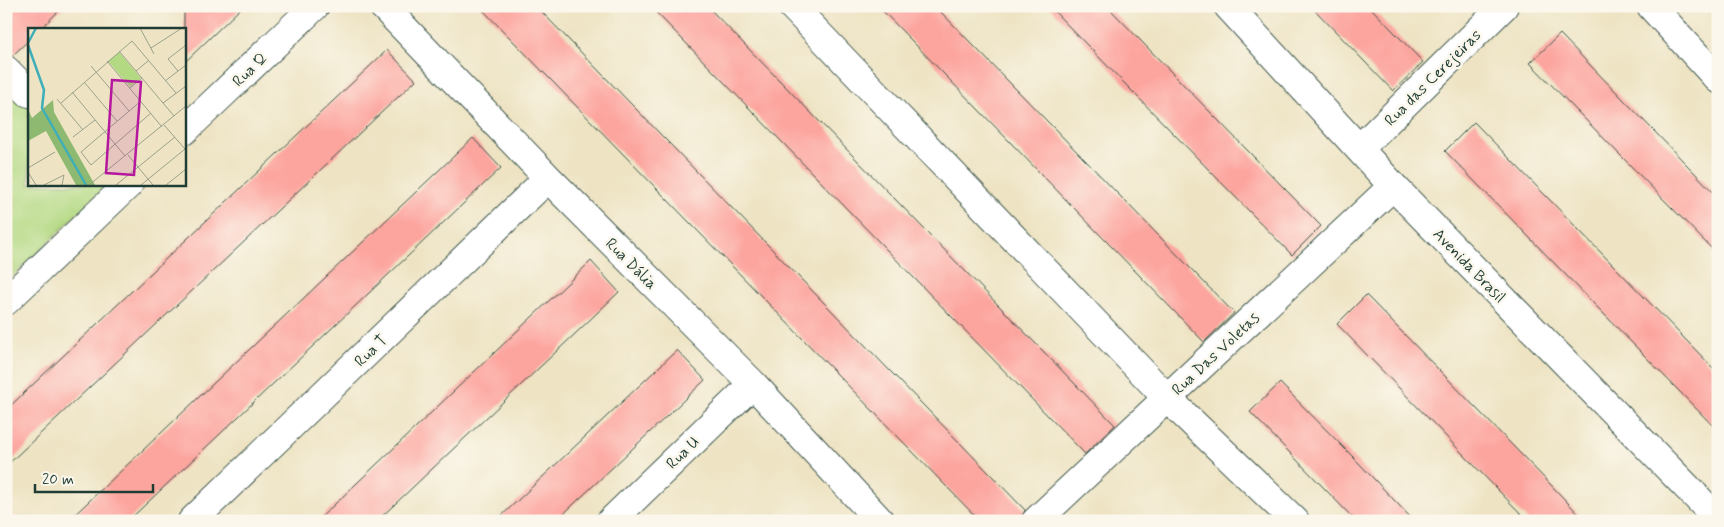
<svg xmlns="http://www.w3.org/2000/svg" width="1724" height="527" font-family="Mynerve,sans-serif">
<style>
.green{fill:#b3d982;stroke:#698b5b}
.building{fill:#fca49e}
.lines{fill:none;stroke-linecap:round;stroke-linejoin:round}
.minor-casing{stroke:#3e564a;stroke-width:30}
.tertiary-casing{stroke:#3e564a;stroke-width:30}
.minor{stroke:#fff;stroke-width:28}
.tertiary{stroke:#fff;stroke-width:28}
.labels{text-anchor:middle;stroke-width:5;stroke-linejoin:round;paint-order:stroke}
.street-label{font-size:16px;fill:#1f3d34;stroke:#fbf7ec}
.inset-river{fill:none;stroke:#3eaeb8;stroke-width:2.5}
.inset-road{fill:none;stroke:#9ba18a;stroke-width:1}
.view{fill:#b5179e;fill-opacity:0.15;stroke:#b5179e;stroke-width:2.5}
.inset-edge{fill:none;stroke:#1f3d34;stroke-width:2.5}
</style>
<rect width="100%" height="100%" fill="#fbf7ec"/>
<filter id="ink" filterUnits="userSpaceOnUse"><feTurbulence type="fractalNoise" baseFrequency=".02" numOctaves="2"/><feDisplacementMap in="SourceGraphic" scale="10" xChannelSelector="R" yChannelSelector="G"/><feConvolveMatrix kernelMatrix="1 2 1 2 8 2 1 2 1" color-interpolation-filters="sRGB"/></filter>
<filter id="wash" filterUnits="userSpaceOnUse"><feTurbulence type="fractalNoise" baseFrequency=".0096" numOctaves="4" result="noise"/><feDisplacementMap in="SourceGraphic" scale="20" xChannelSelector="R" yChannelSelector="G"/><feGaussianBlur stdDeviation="1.12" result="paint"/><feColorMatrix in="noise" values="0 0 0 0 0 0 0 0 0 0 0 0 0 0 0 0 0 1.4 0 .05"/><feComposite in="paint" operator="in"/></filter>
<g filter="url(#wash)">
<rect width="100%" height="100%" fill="#eee4c4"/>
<path class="green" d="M6,84L29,107V184H102L105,187L6,283Z"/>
<g id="blocks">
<path class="building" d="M6,6H64L40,29H29V40L12,56L6,55Z
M184,6H243L184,63Z
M479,6H536L1025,510L1021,521H980Z
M650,6H707L1115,425L1085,454Z
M878,6H935L1234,313L1204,342Z
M1049,6H1107L1321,226L1292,255Z
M1311,6H1369L1423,62L1393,91Z
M1560,34L1718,197V255L1530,63Z
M387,50L416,80L6,466V410Z
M1474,122L1718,373V431L1445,151Z
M473,138L501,168L256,400L128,521H68Z
M591,261L619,292L576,333L377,521H317Z
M1366,295L1551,485L1585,521H1528L1337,324Z
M677,350L705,380L556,521H496Z
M1280,383L1353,457L1414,521H1356L1291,454L1250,412Z"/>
</g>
</g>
<g filter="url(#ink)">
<use href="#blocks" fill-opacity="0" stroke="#3e564a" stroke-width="1"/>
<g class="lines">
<g class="minor-casing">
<path id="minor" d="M383,6L548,178L753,384L880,521
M792,6L1167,398L1295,521
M1651,6L1718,79
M6,70L29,93
M184,131L315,6
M1360,148L1504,6
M6,301L129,184
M192,521L548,178
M611,521L753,384
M1036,521L1393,186"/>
</g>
<g class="tertiary-casing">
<path id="tertiary" d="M1228,6L1393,186L1718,519"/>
</g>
<use href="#minor" class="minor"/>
<use href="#tertiary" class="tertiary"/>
</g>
</g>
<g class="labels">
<g class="street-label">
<text transform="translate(249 69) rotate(-44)" y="6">Rua Q</text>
<text transform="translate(1432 77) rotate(-45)" y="6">Rua das Cerejeiras</text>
<text transform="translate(632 263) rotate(45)" y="6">Rua Dália</text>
<text transform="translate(1470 265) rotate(46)" y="6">Avenida Brasil</text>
<text transform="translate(370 350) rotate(-44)" y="6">Rua T</text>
<text transform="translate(1215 353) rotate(-43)" y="6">Rua Das Voletas</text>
<text transform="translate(682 452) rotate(-44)" y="6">Rua U</text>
</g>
</g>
<g transform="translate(28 28)">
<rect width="158" height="158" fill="#eee4c4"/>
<path d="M91,24L113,50L102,59L80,33Z" fill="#b3d982"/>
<path d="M25,72L26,84L67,157H48L18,103L0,113V81L4,90Z" fill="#8eb970"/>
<path class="inset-river" d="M0,15L8,0M0,17L16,62L14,80L58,157"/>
<path class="inset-road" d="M112,0L126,26M123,20L154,0M91,23L146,88M79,33L134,99M63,38L101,83M108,43L120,33M150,43L140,31L158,17M137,53L158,37M56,54L89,93M102,60L114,50M44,64L97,128M29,71L55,102M113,73L53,124L63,137L123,85M33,75L104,13L148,65M135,75L158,58M136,97L157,121M45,109L67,92M100,127L125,157M0,140L27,124M0,144L8,157M16,157L36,147L34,157M61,157L158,78M88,157L147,109M113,157L157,121M138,157L158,141"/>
<path class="view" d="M84,52L113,54L106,147L78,145Z"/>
<rect width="158" height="158" class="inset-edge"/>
</g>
<rect width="1724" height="527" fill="none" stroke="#fbf7ec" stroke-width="25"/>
<path d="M35 484v8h118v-8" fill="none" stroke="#1f3d34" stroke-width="2.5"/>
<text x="42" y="484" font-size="15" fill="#1f3d34" stroke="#fbf7ec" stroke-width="4" paint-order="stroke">20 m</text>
</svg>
